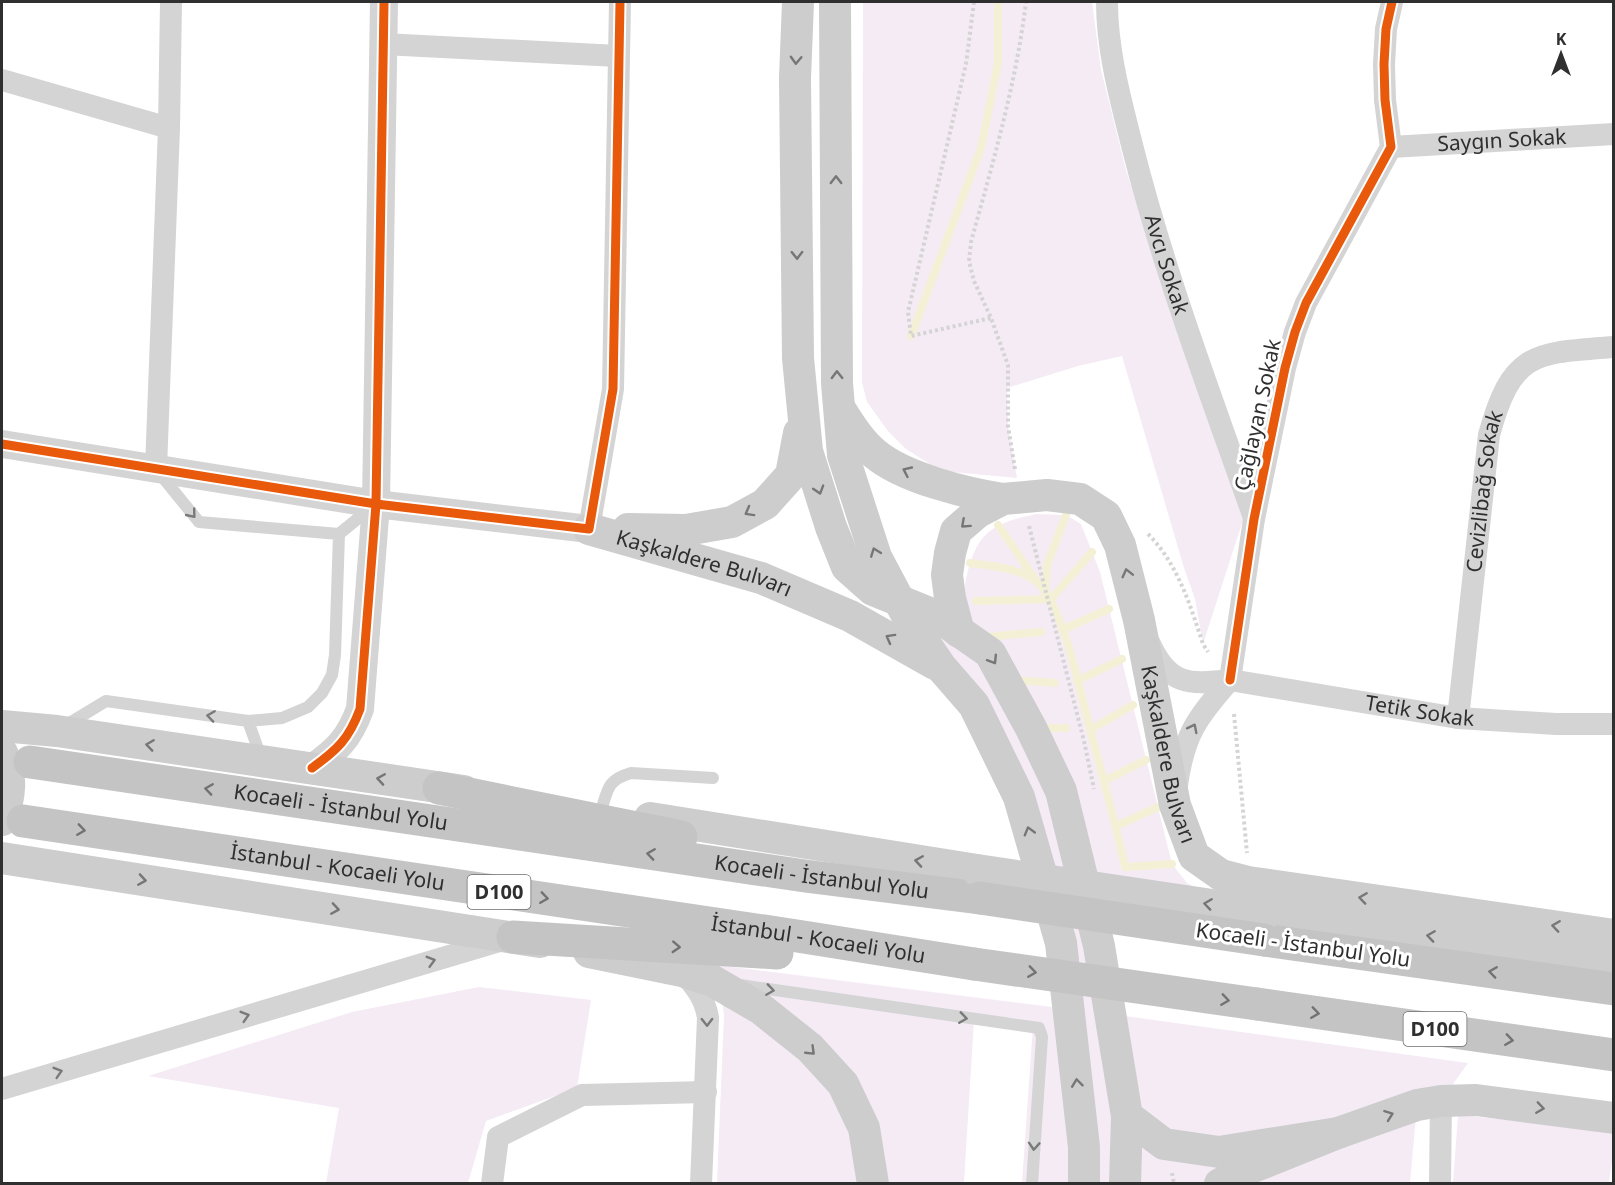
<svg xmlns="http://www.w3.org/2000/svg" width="1615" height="1185" font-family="'Noto Sans',sans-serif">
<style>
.green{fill:#f5ebf5}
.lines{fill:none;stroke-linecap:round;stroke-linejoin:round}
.stream{stroke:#f4f0d6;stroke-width:8}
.path{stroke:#d4d4d4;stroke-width:4;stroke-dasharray:3 3;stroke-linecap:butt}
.service{stroke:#d4d4d4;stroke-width:12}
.minor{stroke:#d4d4d4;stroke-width:22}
.tertiary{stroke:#d4d4d4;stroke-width:28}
.secondary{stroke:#cdcdcd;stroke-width:32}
.trunk{stroke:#c4c4c4;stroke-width:33}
.secondary-bridge{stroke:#cdcdcd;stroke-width:32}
.trunk-bridge{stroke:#c4c4c4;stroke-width:33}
.cycleway-casing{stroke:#fff;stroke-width:13}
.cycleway{stroke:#e8590c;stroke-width:9}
.oneway{stroke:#767676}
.oneway2{stroke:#797979}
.oneway3{stroke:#727272}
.labels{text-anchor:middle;stroke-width:6;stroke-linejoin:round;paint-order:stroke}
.shield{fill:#fff;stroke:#6d6d6d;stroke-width:1.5}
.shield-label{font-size:20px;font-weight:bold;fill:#2f2f2f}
.street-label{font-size:21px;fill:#2f2f2f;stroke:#fff}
</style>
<rect width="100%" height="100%" fill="#fff"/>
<path class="green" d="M863,2H1092L1101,70L1126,170L1243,520L1203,644L1195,599L1184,568L1122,356L1078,366L1007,388L1008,426L1017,478L941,471L906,449L888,431L867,402L862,382Z
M1036,514L1066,515L1081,524L1100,572L1172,864L1187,883L1215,898L1081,875L1110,1014L1468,1063L1441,1101L1417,1106L1410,1183H1022L1033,1026L974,1020L964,1183H717L724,1015L722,1001L701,963L1069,1009L1019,797L911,623L959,631C965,597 963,541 1000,525C1011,519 1025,517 1036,514Z
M479,987L591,1000L577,1088L486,1121L468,1183H326L339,1108L148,1076L352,1012Z
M1458,1115L1613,1130V1152L1609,1183L1453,1184Z"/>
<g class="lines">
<path class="stream" d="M911,336L981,148L998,63V2
M998,525L1037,582
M970,563C992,566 1022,568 1039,584C1063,608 1078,683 1087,717C1100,767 1114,817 1125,867L1172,864
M1045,592L1047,565L1066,515
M976,601L1051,599L1092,552
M1062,630L1109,609
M986,637L1041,632
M1013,680L1055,683
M1077,681L1122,659
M1039,728H1066
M1090,730L1133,705
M1104,781L1146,760
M1116,826L1158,807"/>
<path class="path" d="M974,2L966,64L908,312L911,336L991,318
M1015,469L1008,426V365L991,318L974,281L969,261L971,242C993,162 1016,84 1026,2
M1029,526L1084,741L1094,789
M1148,534C1178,564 1190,605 1203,644L1208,652
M1234,714L1247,853
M1172,1173L1174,1184"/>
<path class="service" d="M160,474L199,522L339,534L373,506
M248,721L282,718L308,707L322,693L332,675L335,655L339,534
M63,727L106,701L248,721L262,760
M601,811C608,789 607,780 631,773L713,778
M740,985L1039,1028L1042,1037L1032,1184"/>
<g class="minor">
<path id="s1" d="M1107,2C1107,52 1121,101 1133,149C1165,275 1211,396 1254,518"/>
<path d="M383,44L618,56"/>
<path d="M2,80L169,128"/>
<path id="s2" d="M1391,147L1614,134"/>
<path d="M156,468L169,128L171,2"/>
<path d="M589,529L613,389L620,2"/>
<path id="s3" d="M1149,642C1168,685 1188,685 1230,680L1458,718L1556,724H1614"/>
<path d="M1230,680L1254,519L1285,368L1295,332L1306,303L1391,147L1385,100L1384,64L1386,29L1392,2"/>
<path id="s4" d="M1458,718L1489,435C1512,351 1534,353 1614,347"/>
<path d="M1177,785C1184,735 1197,717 1230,680"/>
<path d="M682,971C695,986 705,998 708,1018L701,1184"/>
<path d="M2,1089L503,940"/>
<path d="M492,1184L498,1137L582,1095L706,1092"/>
<path d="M1440,1184L1441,1101"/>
</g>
<path class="tertiary" d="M2,444L376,504L384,2
M312,768C337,750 349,739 360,709L376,504L589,529"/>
<g class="secondary">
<path d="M798,2L795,78L798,358L807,451L831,527L847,567L873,590L937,616L990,653L1031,728L1061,791L1099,946L1127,1116L1164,1144L1219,1152L1338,1133"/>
<path d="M835,2L837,383L843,455L876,557L911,623L941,667L974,705L1019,797L1061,943L1084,1147V1184"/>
<path d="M840,409C850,425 860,441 874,453C903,478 966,493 1003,499"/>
<path id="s5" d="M589,529L761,578L850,616L935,664"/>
<path d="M628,529L686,530L732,522L765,504L791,475L799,433"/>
<path id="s6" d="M959,632L950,598L947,575L950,553L956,531L978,512L1003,499L1047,495L1080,499L1106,516L1120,545L1139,620L1175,805L1194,856L1221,875L1248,882L1614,935"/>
<path d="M2,726L57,731L464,791"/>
<path d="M2,753C13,775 10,797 2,820"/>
<path d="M650,818L977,870"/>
<path d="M2,858L540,942"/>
<path d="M1266,913L1614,961"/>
<path d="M589,952L682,971L713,981L761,1009L810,1048L843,1084L864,1128L873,1184"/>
<path d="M1125,1184L1127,1116"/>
<path d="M1220,1184L1253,1167L1338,1133L1417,1105L1441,1101L1476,1100L1614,1118"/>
</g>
<g class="trunk">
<path id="s7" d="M30,762L805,876L980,898"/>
<path d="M439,788L681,837"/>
<path id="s8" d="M23,821L797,936L974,964"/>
<path d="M513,937L777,953"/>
<path d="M1264,940L1614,989"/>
<path d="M1257,1004L1614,1055"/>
</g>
<path class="secondary-bridge" d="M977,870L1266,913"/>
<path class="trunk-bridge" d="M980,898L1264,940
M974,964L1257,1004"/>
<g class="cycleway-casing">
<path id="cycleway" d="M2,444L376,504L384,2
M1230,680L1254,519L1285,368L1295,332L1306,303L1391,147L1385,100L1384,64L1386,29L1392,2
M312,768C337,750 349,739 360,709L376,504L589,529L613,389L620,2"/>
</g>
<use href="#cycleway" class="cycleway"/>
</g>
<defs><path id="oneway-chevron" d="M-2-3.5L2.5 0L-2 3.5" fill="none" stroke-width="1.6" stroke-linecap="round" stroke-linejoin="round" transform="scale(1.5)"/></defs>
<g class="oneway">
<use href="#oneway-chevron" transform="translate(796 60) rotate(92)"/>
<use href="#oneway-chevron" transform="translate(836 180) rotate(-90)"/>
<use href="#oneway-chevron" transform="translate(797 255) rotate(89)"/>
<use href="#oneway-chevron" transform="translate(837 375) rotate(-91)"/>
<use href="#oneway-chevron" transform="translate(907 471) rotate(-155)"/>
<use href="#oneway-chevron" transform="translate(819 490) rotate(73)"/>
<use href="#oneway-chevron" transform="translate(749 512) rotate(151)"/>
<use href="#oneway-chevron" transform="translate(965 524) rotate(138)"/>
<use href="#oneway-chevron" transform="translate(875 552) rotate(-111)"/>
<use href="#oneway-chevron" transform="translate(1127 573) rotate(-104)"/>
<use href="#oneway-chevron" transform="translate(890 638) rotate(-151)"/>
<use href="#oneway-chevron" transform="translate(993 660) rotate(58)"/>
<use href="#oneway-chevron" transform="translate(150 745) rotate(-172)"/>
<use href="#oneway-chevron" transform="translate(381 779) rotate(-171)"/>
<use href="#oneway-chevron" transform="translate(1029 831) rotate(-106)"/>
<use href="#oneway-chevron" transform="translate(919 861) rotate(-171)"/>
<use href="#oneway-chevron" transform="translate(142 880) rotate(9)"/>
<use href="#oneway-chevron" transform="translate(1363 898) rotate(-172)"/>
<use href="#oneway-chevron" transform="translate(1208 904) rotate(-172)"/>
<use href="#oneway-chevron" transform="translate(335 909) rotate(9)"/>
<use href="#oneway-chevron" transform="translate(1556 926) rotate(-172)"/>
<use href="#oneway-chevron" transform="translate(1431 936) rotate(-172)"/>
<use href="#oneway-chevron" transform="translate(811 1051) rotate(44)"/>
<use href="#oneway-chevron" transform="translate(1077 1083) rotate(-97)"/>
<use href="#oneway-chevron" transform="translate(1540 1108) rotate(8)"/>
<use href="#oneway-chevron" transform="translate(1389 1115) rotate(-20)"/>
</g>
<g class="oneway2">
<use href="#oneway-chevron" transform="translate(192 514) rotate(51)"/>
<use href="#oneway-chevron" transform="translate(211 716) rotate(-172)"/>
<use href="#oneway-chevron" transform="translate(1193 728) rotate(-63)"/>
<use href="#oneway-chevron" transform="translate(431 961) rotate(-16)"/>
<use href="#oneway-chevron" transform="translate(770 990) rotate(8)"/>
<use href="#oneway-chevron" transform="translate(245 1016) rotate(-17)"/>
<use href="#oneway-chevron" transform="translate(963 1018) rotate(8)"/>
<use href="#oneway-chevron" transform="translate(707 1022) rotate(89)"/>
<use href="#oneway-chevron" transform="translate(58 1072) rotate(-17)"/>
<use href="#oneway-chevron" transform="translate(1034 1146) rotate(94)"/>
</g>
<g class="oneway3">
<use href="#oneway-chevron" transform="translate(209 789) rotate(-172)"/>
<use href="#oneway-chevron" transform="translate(81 830) rotate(8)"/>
<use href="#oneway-chevron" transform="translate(651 854) rotate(-172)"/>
<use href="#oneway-chevron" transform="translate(544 898) rotate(8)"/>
<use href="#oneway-chevron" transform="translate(676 947) rotate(3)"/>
<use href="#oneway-chevron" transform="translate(1032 972) rotate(8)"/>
<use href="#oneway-chevron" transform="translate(1493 972) rotate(-172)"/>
<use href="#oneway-chevron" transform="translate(1225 1000) rotate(8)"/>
<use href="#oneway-chevron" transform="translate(1315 1013) rotate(8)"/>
<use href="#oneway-chevron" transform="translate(1509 1040) rotate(8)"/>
</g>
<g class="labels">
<g class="shield">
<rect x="467.5" y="875" width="63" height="34" rx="4.5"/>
<rect x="1403.5" y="1012" width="63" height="34" rx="4.5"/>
</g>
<g class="shield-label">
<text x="499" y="899">D100</text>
<text x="1435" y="1036">D100</text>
</g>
<g class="street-label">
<text dy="7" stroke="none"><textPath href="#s2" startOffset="111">Saygın Sokak</textPath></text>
<text dy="7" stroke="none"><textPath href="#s1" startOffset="270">Avcı Sokak</textPath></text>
<text transform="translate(1258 415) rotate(-78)" y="7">Çağlayan Sokak</text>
<text dy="7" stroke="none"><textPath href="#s4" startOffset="228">Cevizlibağ Sokak</textPath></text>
<text dy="7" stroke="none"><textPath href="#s5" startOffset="120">Kaşkaldere Bulvarı</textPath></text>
<text dy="7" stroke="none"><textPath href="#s3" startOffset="292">Tetik Sokak</textPath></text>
<text dy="7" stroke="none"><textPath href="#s6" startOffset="516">Kaşkaldere Bulvarı</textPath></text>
<text dy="7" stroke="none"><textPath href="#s7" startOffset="314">Kocaeli - İstanbul Yolu</textPath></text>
<text dy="7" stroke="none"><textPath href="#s8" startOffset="318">İstanbul - Kocaeli Yolu</textPath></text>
<text dy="7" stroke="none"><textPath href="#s7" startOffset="800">Kocaeli - İstanbul Yolu</textPath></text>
<text dy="7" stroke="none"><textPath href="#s8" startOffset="804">İstanbul - Kocaeli Yolu</textPath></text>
<text transform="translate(1303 945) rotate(8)" y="7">Kocaeli - İstanbul Yolu</text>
</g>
</g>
<rect width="1615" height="1185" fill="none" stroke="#2f2f2f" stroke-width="6"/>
<g transform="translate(1561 54)" stroke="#ffffff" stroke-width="4.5" paint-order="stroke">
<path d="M0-4.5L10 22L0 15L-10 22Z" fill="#2f2f2f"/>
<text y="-9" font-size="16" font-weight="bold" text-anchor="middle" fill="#2f2f2f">K</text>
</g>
</svg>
